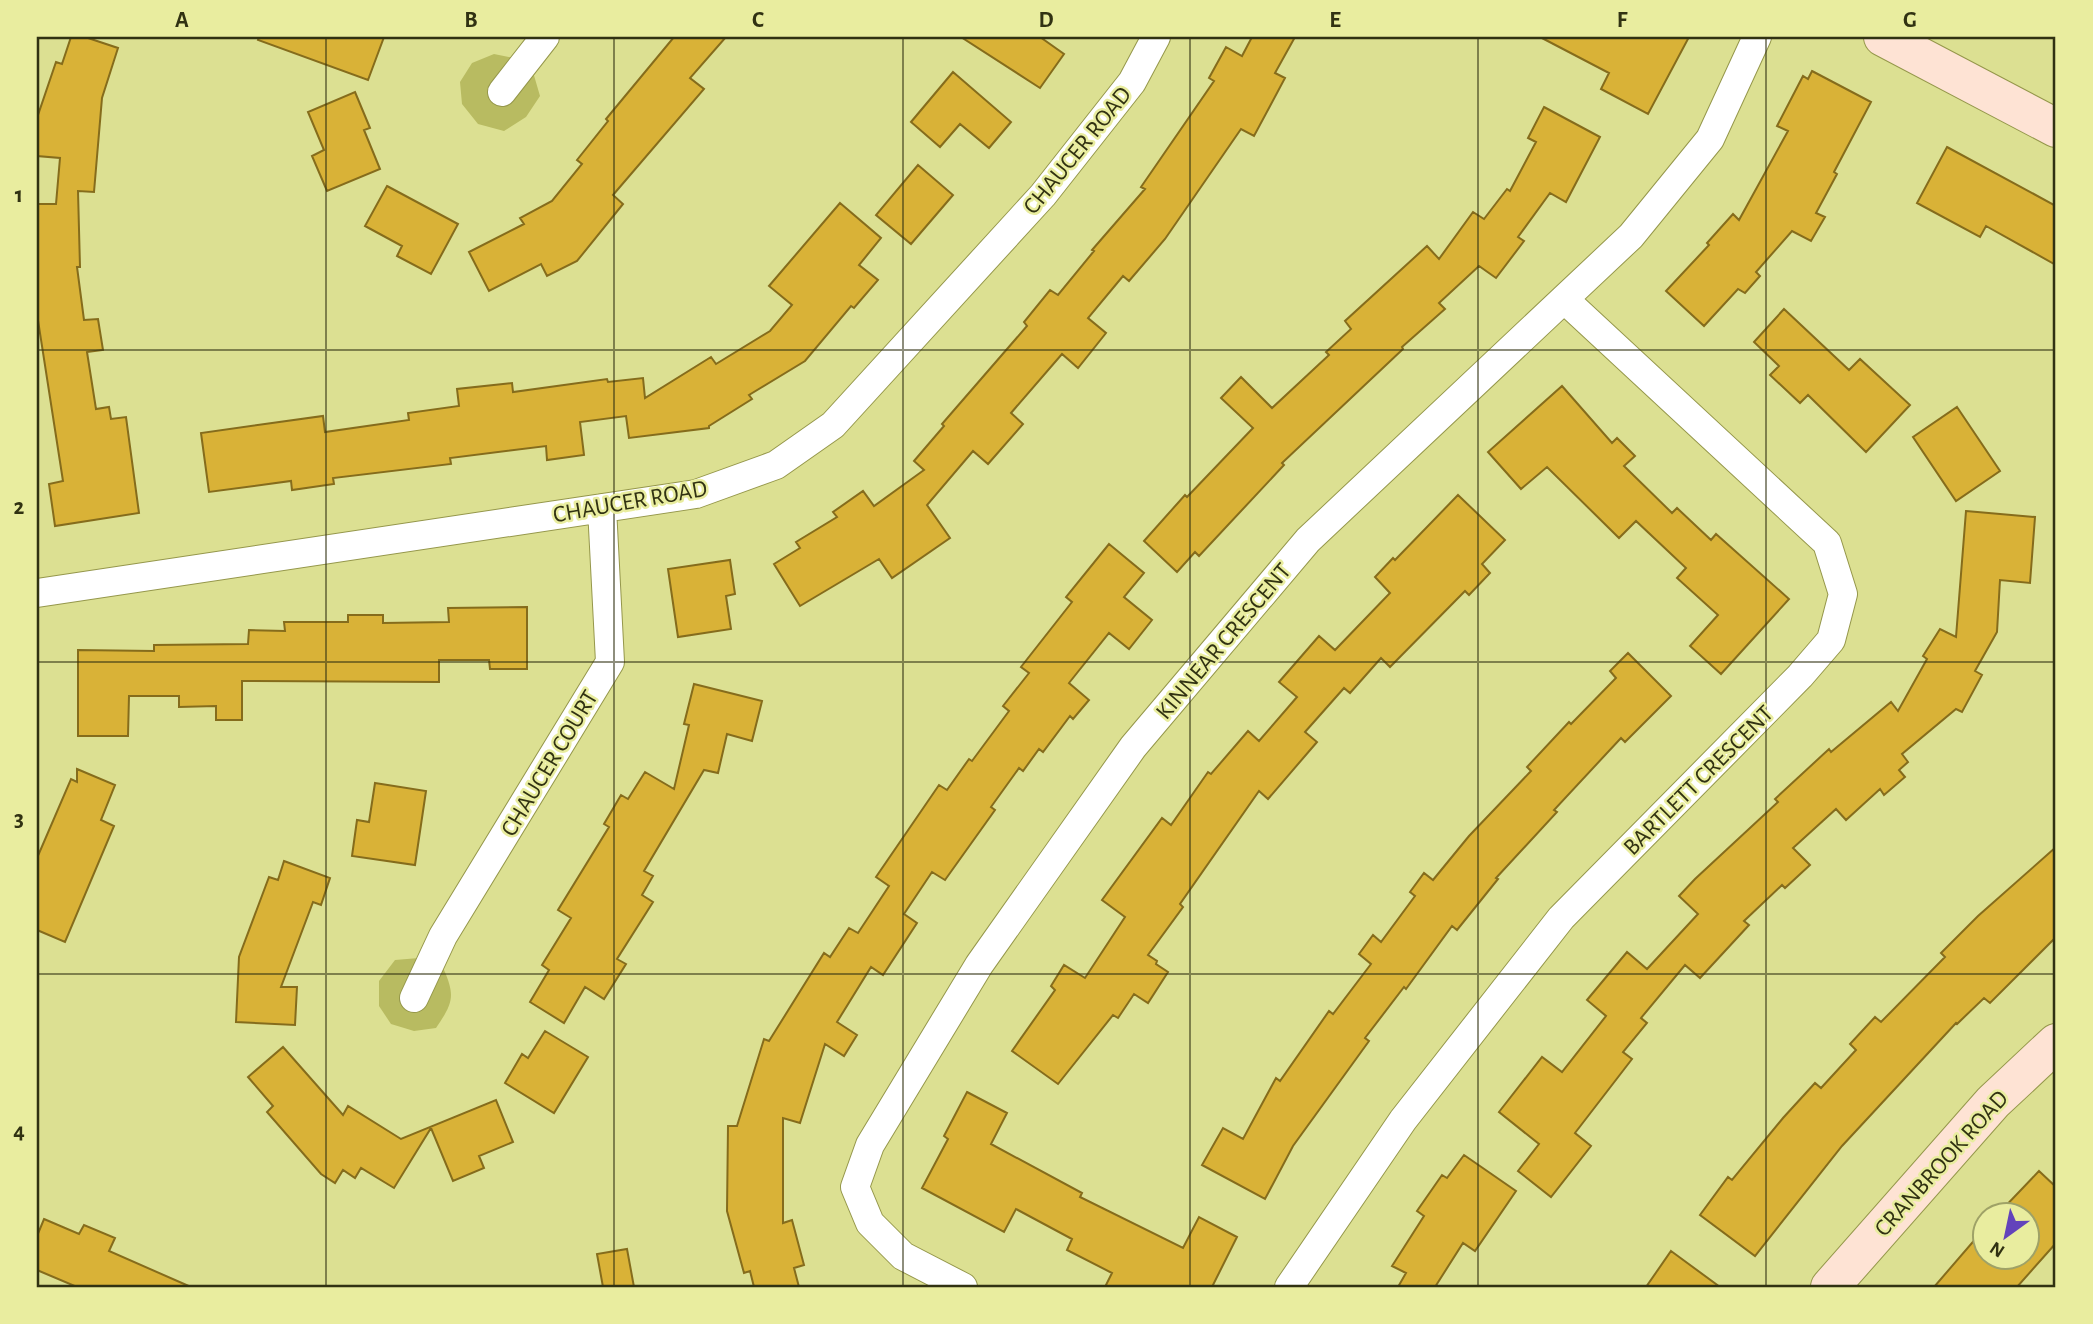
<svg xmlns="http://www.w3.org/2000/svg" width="2093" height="1324" font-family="'Alegreya Sans',sans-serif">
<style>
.green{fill:#b8bb61}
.building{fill:#d9b237;stroke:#856c1c;stroke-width:2}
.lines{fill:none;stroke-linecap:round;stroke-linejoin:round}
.street-casing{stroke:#95974b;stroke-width:30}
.secondary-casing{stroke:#95974b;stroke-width:40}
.street{stroke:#fff;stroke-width:28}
.secondary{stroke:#fee3d4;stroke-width:38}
.grid{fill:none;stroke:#313212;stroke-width:2;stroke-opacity:0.55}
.labels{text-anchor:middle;stroke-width:5;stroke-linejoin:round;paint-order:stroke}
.street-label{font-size:24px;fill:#313212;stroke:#e9ed9f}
.neatline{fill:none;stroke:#313212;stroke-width:2.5}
.grid-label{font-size:23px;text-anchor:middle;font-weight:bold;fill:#313212}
</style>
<rect width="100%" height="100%" fill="#dce092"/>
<path class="green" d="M494,54L514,58L533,72L540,96L526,117L504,131L478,124L462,104L460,82L472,63Z
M419,958L444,970C456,997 452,1004 436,1028L414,1031L391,1024L379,1006V981L395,960Z"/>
<path class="building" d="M71,37H85L118,48L102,98L94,192L78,191L80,267H77L84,320L98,319L103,350L87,352L96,409L109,407L111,419L126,417L139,513L55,526L49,484L63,481L37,314V204H56L60,158L37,156V118L56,62L62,64Z
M259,37H384L368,80L258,40Z
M674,37H726L690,78L704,89L613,195L623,204L577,261L547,276L541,264L489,291L469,252L524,224L520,218L552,201L582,164L577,160L608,121L606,119Z
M961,37H1040L1064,54L1040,88Z
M1252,37H1295L1275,73L1285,78L1254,136L1241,129L1165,239L1129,281L1123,276L1088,318L1106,333L1078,368L1062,354L1011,413L1023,424L988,464L973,451L927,505L950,538L892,578L879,559L800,606L774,564L800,548L796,542L837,517L833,512L863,491L874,506L924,470L914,461L944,426L942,424L1027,326L1024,322L1050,290L1058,295L1094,251L1092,250L1145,189L1141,187L1214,81L1209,78L1226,47L1242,56Z
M1540,37H1689L1648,114L1601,89L1609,73Z
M1812,71L1871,102L1834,172L1837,174L1816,213L1825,217L1811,241L1792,231L1756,272L1760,276L1745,293L1738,289L1704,326L1666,291L1709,245L1707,243L1733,214L1739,220L1788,131L1777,126L1803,76L1808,79Z
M953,72L1011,122L989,148L960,124L940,147L911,122Z
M355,92L370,128L364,130L380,169L327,191L312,156L324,150L308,112Z
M1544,107L1600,137L1566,202L1550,193L1518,237L1524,241L1496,278L1479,266L1439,303L1445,309L1402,347L1403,349L1282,463L1284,465L1199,556L1195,552L1177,572L1144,541L1185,495L1187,497L1253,428L1221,398L1241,377L1272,408L1329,355L1326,352L1351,329L1345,321L1427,246L1439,259L1473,212L1484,219L1507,189L1510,191L1536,142L1528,138Z
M1947,147L2056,206V265L1986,226L1980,237L1917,203Z
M918,165L953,195L911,244L876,215Z
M387,186L458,224L431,274L397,256L402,246L365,226Z
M840,203L881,238L859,265L878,280L854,308L851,306L805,361L749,395L752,399L709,426V428L629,438L626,416L580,422L584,455L547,460L546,446L450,458L451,464L333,478L334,484L292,490L291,481L209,492L201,433L323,416L325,432L409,420L408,413L459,406L457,389L512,383L513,392L607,379L608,382L643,378L645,398L711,357L716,364L770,331L792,305L769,286Z
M1784,309L1849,370L1860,359L1910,405L1866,452L1808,395L1800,403L1770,375L1779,366L1754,342Z
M1562,386L1612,443L1617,438L1635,456L1624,466L1672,513L1677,508L1711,540L1716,534L1789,599L1721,674L1690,646L1718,615L1677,578L1686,568L1636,521L1619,538L1547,467L1521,489L1488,452Z
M1957,407L2000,471L1956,501L1913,437Z
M1458,495L1505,540L1482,564L1490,573L1469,595L1465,591L1390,667L1381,658L1350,693L1344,688L1305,732L1317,742L1268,799L1259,791L1180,904L1183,907L1148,955L1157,961L1156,964L1168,972L1148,1003L1134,994L1118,1018L1113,1015L1058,1084L1012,1051L1055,990L1051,986L1064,965L1085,978L1125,917L1102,900L1162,818L1171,825L1208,772L1211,774L1248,731L1259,741L1297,697L1279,682L1319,636L1335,650L1390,593L1375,577L1393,558L1395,560Z
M1966,511L2035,517L2030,583L2000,580L1997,632L1975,671L1982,675L1962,712L1956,709L1902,754L1908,762L1899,770L1905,777L1884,795L1880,789L1846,820L1836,809L1793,848L1810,865L1785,888L1782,885L1744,921L1749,925L1700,978L1685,965L1641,1018L1647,1023L1623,1052L1632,1059L1575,1133L1591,1146L1551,1197L1518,1171L1539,1144L1499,1112L1542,1057L1562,1072L1606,1016L1587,1000L1627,952L1647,969L1698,914L1679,896L1695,879L1778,802L1775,799L1829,749L1831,752L1891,702L1898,711L1927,659L1923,656L1940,629L1956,637Z
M1109,544L1144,573L1124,597L1152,620L1129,649L1109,633L1069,683L1089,700L1073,719L1070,716L1043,752L1039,749L1023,771L1019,768L991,807L995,810L945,880L932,872L904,914L917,923L883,975L871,967L837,1022L857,1035L844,1056L825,1044L800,1123L783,1118V1223L792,1220L804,1265L794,1268L799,1287H754L750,1271L744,1273L727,1211L728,1126H737L764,1039L769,1041L824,953L830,957L849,928L858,933L889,886L876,877L939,785L947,790L969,759L972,761L1009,711L1003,706L1029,673L1021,667L1072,602L1066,597Z
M730,560L735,594L726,596L731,629L678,637L668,569Z
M527,607V669H490L489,660H439V682L242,681V720H216V706L179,707V696H129L128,736H78V650L154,651V645L248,644L249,630L285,631L284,622H348V615H383V623L449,622L448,608Z
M1628,653L1671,696L1625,742L1621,738L1554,810L1557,812L1496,878L1498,879L1457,930L1452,926L1406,989L1404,987L1365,1038L1369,1041L1293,1146L1265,1199L1202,1165L1223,1128L1243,1139L1276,1078L1280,1081L1329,1011L1333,1014L1371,964L1359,954L1373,935L1381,942L1415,896L1410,892L1424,873L1433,880L1469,836L1531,771L1527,767L1569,722L1571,724L1616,678L1610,671Z
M694,684L762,701L752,741L727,734L718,773L704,770L644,871L653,876L642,895L653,902L617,959L626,964L604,999L585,987L564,1023L530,1002L549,970L542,965L571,918L558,910L609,827L604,824L621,795L628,799L645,772L674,789L689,725L684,724Z
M77,769L115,785L101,820L114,826L65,942L37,930V858L71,779L77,782Z
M375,783L426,791L415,865L352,856L357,820L369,822Z
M2056,847V937L1990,1003L1984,998L1957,1024L1956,1023L1842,1146L1755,1256L1700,1215L1728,1177L1732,1180L1783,1118L1815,1083L1821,1088L1856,1050L1850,1044L1875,1017L1881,1022L1945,957L1941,953L1978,916Z
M284,861L330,878L321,905L313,902L281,987H297L295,1025L236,1022L239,957L269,877L278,880Z
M545,1031L588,1057L554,1113L505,1083L522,1054L528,1058Z
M283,1047L343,1115L348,1106L401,1139L496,1100L513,1142L479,1156L484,1168L453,1181L431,1128L394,1188L361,1168L355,1178L343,1170L335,1183L321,1174L267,1112L273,1106L248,1077Z
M967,1092L1007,1113L991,1144L1082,1193L1080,1197L1183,1248L1199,1217L1237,1237L1212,1287H1105L1112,1273L1067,1250L1072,1239L1016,1209L1004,1232L922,1188L948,1139L944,1136Z
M1464,1155L1516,1191L1475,1251L1463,1243L1435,1287H1398L1406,1273L1392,1266L1424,1216L1417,1211L1442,1175L1447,1178Z
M2039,1171L2056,1187V1243L2017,1287H1934L1984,1229V1257H2026V1215H1997Z
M44,1219L79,1234L84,1225L115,1238L109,1251L191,1287H77L37,1270V1236Z
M627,1249L634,1287H603L597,1254Z
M1671,1251L1720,1287H1646Z"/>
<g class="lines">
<g class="street-casing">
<path id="street" d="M502,92L545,37
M37,593L696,494L776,465L833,425L1043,195L1132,82L1156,37
M414,998L443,936L610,662L602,508
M963,1287L903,1256L870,1223L855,1187L870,1145L979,965L1133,747L1308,540L1631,236L1710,139L1757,37
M1289,1287L1403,1120L1561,918L1800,676L1831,640L1843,594L1827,543L1564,299"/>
</g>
<g class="secondary-casing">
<path id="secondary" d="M1883,37L2056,128
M1830,1287L1993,1102L2056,1043"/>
</g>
<use href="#street" class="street"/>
<use href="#secondary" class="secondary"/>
</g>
<path class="grid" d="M326,37V1287M614,37V1287M903,37V1287M1190,37V1287M1478,37V1287M1766,37V1287M37,350H2056M37,662H2056M37,974H2056"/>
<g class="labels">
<g class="street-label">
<text transform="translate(1077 150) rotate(-51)" y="8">CHAUCER ROAD</text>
<text transform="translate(630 501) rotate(-10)" y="8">CHAUCER ROAD</text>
<text transform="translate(1223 641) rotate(-50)" y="8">KINNEAR CRESCENT</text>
<text transform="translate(549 763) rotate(-59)" y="8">CHAUCER COURT</text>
<text transform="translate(1698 780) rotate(-45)" y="8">BARTLETT CRESCENT</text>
<text transform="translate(1941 1163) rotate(-48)" y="8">CRANBROOK ROAD</text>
</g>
</g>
<rect width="2093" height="1324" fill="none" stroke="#e9ed9f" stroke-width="77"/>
<g transform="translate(2006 1236) rotate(213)"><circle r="33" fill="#e9ed9f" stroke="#9fa267" stroke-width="2"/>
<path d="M0-5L12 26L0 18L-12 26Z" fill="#6343bb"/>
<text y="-10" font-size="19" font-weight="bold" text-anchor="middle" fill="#313212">N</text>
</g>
<rect x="38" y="38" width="2016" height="1248" class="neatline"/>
<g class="grid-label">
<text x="182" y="27">A</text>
<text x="471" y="27">B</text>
<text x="758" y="27">C</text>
<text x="1046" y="27">D</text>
<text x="1335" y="27">E</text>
<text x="1622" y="27">F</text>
<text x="1910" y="27">G</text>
<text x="19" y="202">1</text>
<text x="19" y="514">2</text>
<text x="19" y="826">3</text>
<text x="19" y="1138">4</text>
</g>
</svg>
